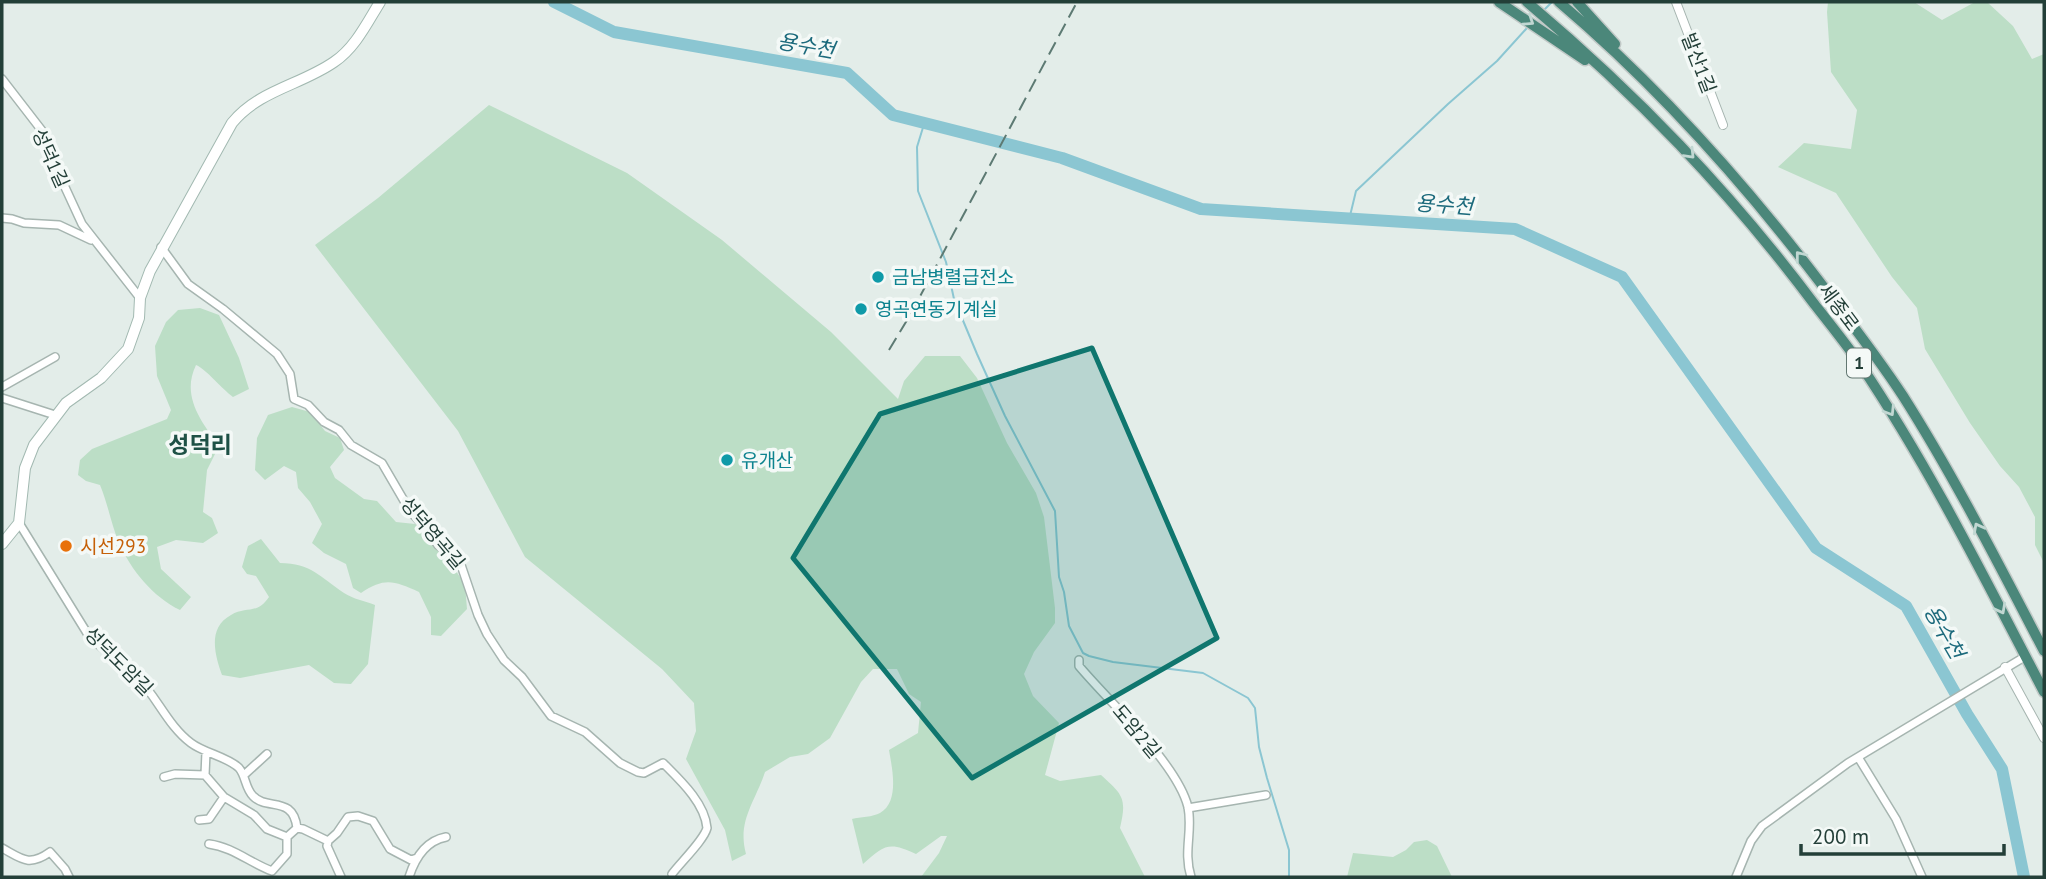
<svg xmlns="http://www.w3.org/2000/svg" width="2046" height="879" font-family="'PT Sans','Noto Sans KR',sans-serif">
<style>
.green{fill:#bcdec6}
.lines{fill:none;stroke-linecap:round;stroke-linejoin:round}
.stream{stroke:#8bc6d2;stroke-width:2}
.river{stroke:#8bc6d2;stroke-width:12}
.minor-casing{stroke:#a6b5b0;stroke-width:10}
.tertiary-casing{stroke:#a6b5b0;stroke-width:10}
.secondary-casing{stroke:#a2b9b1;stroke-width:12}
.trunk-casing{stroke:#c1c9c7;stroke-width:13}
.minor{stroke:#fff;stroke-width:7}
.tertiary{stroke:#fff;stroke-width:8}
.secondary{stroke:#fff;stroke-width:10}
.trunk{stroke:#4b877a;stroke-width:10}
.rail{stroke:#5d7a73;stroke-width:2;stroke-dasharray:14 7;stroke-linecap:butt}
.oneway{stroke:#c1d7d2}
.marked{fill:#0f766e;fill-opacity:0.2;stroke:#0f766e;stroke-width:5;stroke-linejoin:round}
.culture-dot{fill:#0f9aa8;stroke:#f4f9f7;stroke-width:2.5}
.food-dot{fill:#e8710a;stroke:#f4f9f7;stroke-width:2.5}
.labels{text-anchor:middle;stroke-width:7;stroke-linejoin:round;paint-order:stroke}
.shield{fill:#f4f9f7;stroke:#627771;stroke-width:2}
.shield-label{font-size:18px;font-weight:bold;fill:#233f38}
.street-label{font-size:19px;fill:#233f38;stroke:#f4f9f7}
.culture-label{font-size:19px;fill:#0d838f;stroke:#f4f9f7;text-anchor:start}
.food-label{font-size:19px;fill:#c56008;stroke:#f4f9f7;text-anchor:start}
.water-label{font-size:21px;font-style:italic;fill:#1c6a7c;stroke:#f4f9f7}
.quarter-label{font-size:23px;font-weight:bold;fill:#1e5146;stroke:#f4f9f7}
</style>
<rect width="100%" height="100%" fill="#e3ede9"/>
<path class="green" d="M1828,2H1914L1942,20L1975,2H1987L2013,26L2032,59L2044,54V563L2035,545V517L2019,487L2000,466L1970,423L1925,349L1917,308L1892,277L1836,193L1778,167L1804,143L1851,149L1857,110L1831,72L1827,12Z
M489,105L627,173L722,240L831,332L898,399L904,381L925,356H960L977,378L1007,443L1036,493L1044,517L1055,608V623L1034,652L1024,674L1033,696L1059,723L1045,775L1060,781L1101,775C1123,795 1127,798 1120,828L1145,877H921L939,853L947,836H941L916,854C889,841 884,845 863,864L852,819C860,817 873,817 880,813C900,802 892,768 889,750L918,733L921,702L909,694L897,669H873L861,682L830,738L808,754L790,757L765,772C755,802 737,821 746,854L732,861L725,830L686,759L696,731L694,703L662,669L525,557L458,431L315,245L378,198Z
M200,308L219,315L239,358L249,389L233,397C222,389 205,368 196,365C181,396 201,421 219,446L207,470L203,512L212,518L218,533L203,543L176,540L157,547L161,569L191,597L180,610C153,597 131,570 119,543C111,524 108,504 100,485L86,481L78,475L80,460L92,449L167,419L171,410L157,376L155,346L166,322L178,310Z
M292,407L310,412L325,431L340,438L344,450L330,467L335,478L364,499L377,501L396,522L415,524L449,560L465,585L467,609L441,636L431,635V617L419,592C394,581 385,577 361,593L353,588L346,564L324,553L312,543L322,524L310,502L298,488L296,472L284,466L265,480L255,470L257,438L268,415Z
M261,539L280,563C311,563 320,577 344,593C353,599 365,601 375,605L368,664L351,684L334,683L309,665L240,678L222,675C215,655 207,628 231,615C246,606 257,615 269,597L256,576L247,574L242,567L248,546Z
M1427,840L1437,846L1452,877H1347L1353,853L1393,857L1406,850L1414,842Z"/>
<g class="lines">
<path class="stream" d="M1543,11L1552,2
M925,121L917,147L918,191L946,262L954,299L977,354L1005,416L1055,511L1059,577L1064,592L1069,626L1083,653L1089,656L1113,662L1203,673L1248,698L1255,708L1259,747L1267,778L1289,850V877
M1349,220L1356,191L1448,104L1497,61L1527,28"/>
<path class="river" d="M554,2L614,32L847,73L893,115L1062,158L1201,209L1515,229L1622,277L1816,548L1906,606L1967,714L2002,769L2024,877"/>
<g class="minor-casing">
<path id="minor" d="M2,79L43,132L64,185L82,224L140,298
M2,218L12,219L24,223L59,225L91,240
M161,247L188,284L223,309L277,354L290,374L294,399L308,405L324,422L339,430L351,445L382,463L410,511L425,527L438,545L460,562L478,615L487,634L504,660L522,677L551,716L585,732L620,763L638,772L644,773L663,763C680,780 705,803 707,828C704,840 681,862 672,874
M2,387L55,357
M2,398L55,415
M19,523L87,633C101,650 121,660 136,676C157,696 167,725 191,743C204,753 228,757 239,768C246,776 245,788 253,796C267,811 293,795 297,828L303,829L328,841L337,833L348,817L358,816L373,821L390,849L411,860L417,858
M1079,660V666C1109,702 1177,763 1188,807C1193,831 1183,851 1191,877
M1858,757L1896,819L1922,877
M205,775L206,752
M244,775L267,754
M164,777L175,774L205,775L224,797L254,815L267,829L287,837L297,828
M1188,808L1266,795
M199,820L209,819L224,797
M328,841L327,846L341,877
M209,844C233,847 250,863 272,871L287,854V837
M2,848C22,859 29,867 50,852L65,869L69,877
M409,877C415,858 425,841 446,837
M1736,877L1751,841L1762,826L1848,763L2026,656"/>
</g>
<g class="tertiary-casing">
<path id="tertiary" d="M1676,2L1723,125
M2005,667L2044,738"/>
</g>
<g class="secondary-casing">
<path id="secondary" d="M2,544L19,523L25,468L34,445L66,403L101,378L128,349L139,318L140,298L150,271L232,123C259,90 301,85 334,62C355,48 367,23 380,2"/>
</g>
<g class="trunk-casing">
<path id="trunk" d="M1499,2L1585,60
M1527,2C1636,94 1729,190 1815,305C1830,324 1846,344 1860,364C1930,468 1986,581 2044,692
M1559,2C1657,85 1741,179 1819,281C1847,318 1877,356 1903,396C1955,478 1999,565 2044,651
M1577,2L1615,44"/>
</g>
<use href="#minor" class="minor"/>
<use href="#tertiary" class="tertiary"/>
<use href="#secondary" class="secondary"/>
<use href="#trunk" class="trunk"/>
<path class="rail" d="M889,350L909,317L1077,2"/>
</g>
<defs><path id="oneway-chevron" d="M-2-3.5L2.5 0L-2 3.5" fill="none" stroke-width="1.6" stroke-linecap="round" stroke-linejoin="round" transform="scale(1.75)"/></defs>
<g class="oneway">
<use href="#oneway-chevron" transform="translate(1529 21) rotate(34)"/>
<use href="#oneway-chevron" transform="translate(1690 154) rotate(46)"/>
<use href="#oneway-chevron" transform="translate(1800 256) rotate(-128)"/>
<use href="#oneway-chevron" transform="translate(1890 411) rotate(58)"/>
<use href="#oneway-chevron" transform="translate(1978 528) rotate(-118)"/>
<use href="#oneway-chevron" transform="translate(2001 609) rotate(62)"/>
</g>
<path class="marked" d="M1092,348L1217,638L972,778L793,558L880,414Z"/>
<g class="culture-dot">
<circle cx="878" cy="277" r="7"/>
<circle cx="861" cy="309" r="7"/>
<circle cx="727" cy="460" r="7"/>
</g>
<circle class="food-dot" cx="66" cy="546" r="7"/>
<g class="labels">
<rect class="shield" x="1847" y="348.5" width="24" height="29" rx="5"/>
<g class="shield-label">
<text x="1859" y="369">1</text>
</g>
<g class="street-label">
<text transform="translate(1699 63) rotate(69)" y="7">발산1길</text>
<text transform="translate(51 158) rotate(66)" y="7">성덕1길</text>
<text transform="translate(1839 307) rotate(53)" y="7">세종로</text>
<text transform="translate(433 533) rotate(50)" y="7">성덕영곡길</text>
<text transform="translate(119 661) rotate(45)" y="7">성덕도암길</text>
<text transform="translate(1137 731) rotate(50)" y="7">도암2길</text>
</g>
<g class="culture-label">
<text x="892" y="284">금남병렬급전소</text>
<text x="875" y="316">영곡연동기계실</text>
<text x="741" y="467">유개산</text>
</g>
<g class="food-label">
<text x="80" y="553">시선293</text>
</g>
<g class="water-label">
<text transform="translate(806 46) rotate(10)" y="7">용수천</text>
<text transform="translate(1444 205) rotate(4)" y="7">용수천</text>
<text transform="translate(1944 632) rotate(60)" y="7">용수천</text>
</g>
<g class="quarter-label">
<text x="200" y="453">성덕리</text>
</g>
</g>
<rect width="2046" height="879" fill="none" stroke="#233f38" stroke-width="7"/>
<path d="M1801 844v10h203v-10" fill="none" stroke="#233f38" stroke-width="3.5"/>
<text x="1812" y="844" font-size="21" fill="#233f38" stroke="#f4f9f7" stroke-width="5" paint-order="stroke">200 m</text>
</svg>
